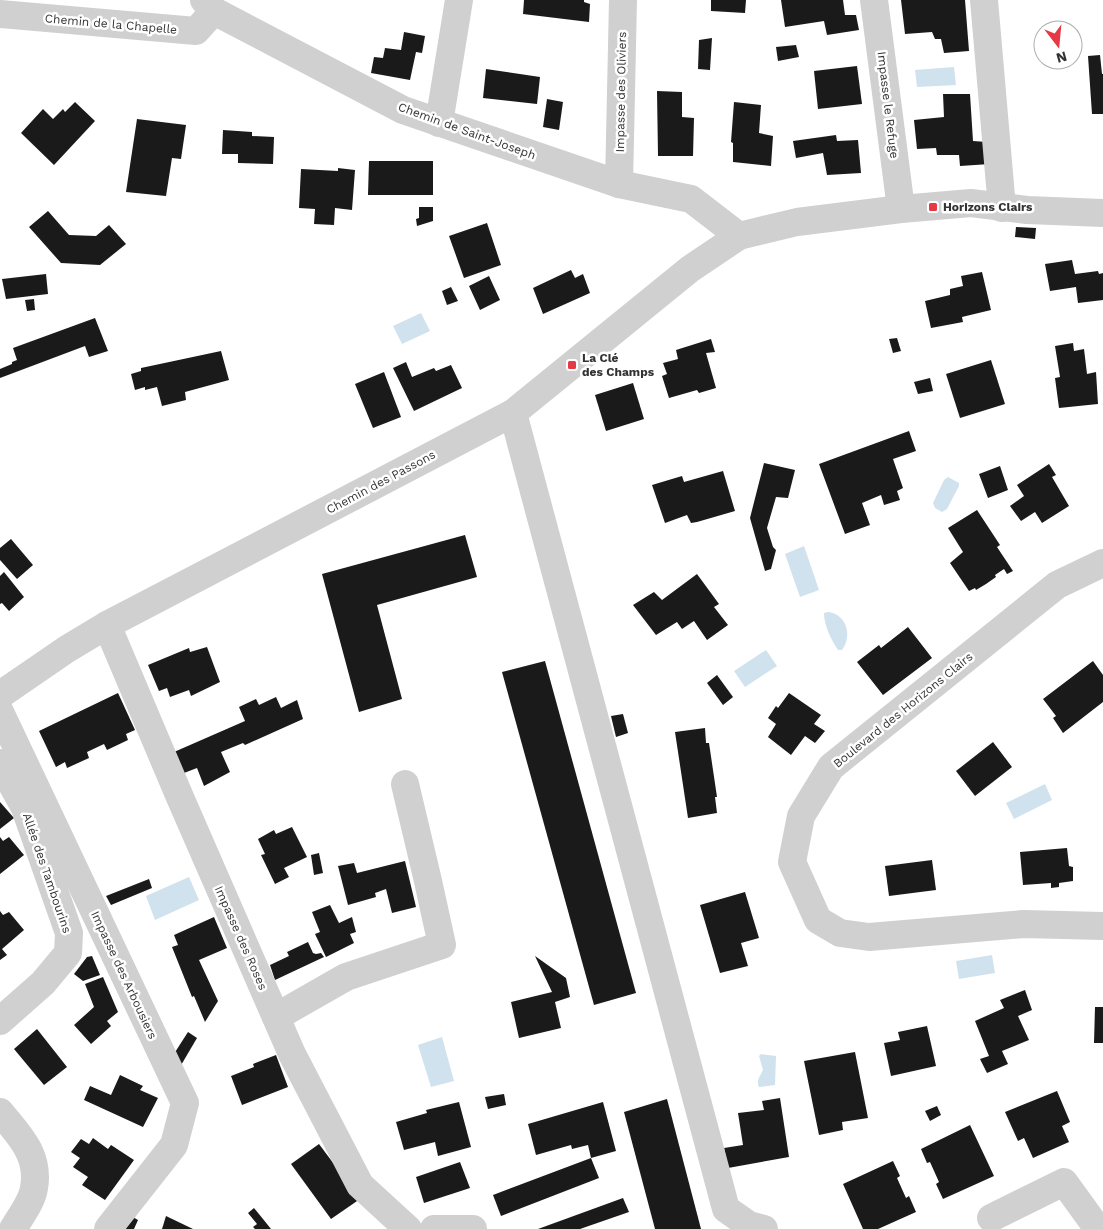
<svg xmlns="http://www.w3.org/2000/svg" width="1103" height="1229" font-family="'Work Sans',sans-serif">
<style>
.water{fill:#cfe2ee}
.building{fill:#1a1a1a}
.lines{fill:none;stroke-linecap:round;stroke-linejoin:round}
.minor{stroke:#d0d0d0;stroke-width:28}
.poi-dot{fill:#e63946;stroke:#fff;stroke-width:2}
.labels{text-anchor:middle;stroke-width:5;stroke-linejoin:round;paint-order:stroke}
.street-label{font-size:12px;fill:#333;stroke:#fff}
.poi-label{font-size:12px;font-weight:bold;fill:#333;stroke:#fff;text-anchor:start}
</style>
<rect width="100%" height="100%" fill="#fff"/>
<g class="water">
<polygon points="954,67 956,85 917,87 915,70"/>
<polygon points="421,313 430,331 402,344 393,326"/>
<polygon points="948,477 959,483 959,486 947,509 942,512 935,508 933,503 944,480"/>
<polygon points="804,546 819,590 800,597 785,554"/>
<path d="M828,612C846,614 853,635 842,650H838C831,640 824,625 824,613Z"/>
<polygon points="766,650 777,666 745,687 734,671"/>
<polygon points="1045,784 1052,800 1014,819 1006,803"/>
<polygon points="189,877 199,900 155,920 146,896"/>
<polygon points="992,955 995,973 959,979 956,961"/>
<polygon points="442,1037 454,1081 431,1087 418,1045"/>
<path d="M761,1054L776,1056L775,1085L759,1087C756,1080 760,1077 763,1070L759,1056Z"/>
</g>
<g class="building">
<polygon points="524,0 584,0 584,2 590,4 589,22 523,14"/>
<polygon points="711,0 746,0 745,13 711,11"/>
<polygon points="781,0 843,0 845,15 856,15 859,30 827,35 824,21 785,27"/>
<polygon points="901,0 965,0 969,51 944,53 941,39 935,39 932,32 905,34"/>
<polygon points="404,32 425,36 422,53 416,52 410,80 371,73 374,57 383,58 385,48 401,50"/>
<polygon points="712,38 710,70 698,69 699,40"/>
<polygon points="796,45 799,57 778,61 776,47"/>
<polygon points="1100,55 1102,74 1103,74 1103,114 1092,114 1088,56"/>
<polygon points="857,66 862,104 818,109 814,71"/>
<polygon points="486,69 540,77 537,104 483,98"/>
<polygon points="657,91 682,92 682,117 694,118 693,156 658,156"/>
<polygon points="943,94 970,94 973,141 987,142 990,164 960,166 959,155 937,155 936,148 917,149 914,120 944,117"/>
<polygon points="547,99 563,102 559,130 543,127"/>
<polygon points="75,102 95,121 54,165 21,133 43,109 53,119 63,109 65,112"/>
<polygon points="734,102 761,105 759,133 773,136 771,166 733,162 733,143 731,142"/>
<polygon points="137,119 186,125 181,159 172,158 166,196 126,192"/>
<polygon points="223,130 252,132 252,136 274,137 273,164 238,163 238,154 222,154"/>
<polygon points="836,135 837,141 858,140 861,173 827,175 823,153 796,158 793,141"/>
<polygon points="369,161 433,161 433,195 368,195"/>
<polygon points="338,168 355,170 352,210 335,208 334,225 314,224 315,209 299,208 301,169 338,171"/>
<polygon points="419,207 433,207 433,221 417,226 416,219 419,218"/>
<polygon points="48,211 69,235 96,236 109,225 126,244 100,265 61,263 29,227"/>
<polygon points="487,223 501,265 464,278 449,236"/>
<polygon points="1016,227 1036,228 1035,239 1015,237"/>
<polygon points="1072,260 1075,274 1098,271 1099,274 1103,273 1103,300 1078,303 1076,287 1050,291 1045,264"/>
<polygon points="571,270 575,278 583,274 590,293 543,314 533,288"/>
<polygon points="982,272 991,310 962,317 963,322 931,328 925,301 950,295 950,289 963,286 961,276"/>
<polygon points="46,274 48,294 6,299 2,279"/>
<polygon points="489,276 500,300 480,310 469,286"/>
<polygon points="451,287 458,301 447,305 442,291"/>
<polygon points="34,299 35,310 27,311 25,300"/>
<polygon points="95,318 108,351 89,357 85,346 0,378 0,369 12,364 12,362 17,360 13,348"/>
<polygon points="897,338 901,351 893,353 889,339"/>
<polygon points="711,339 715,352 706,353 716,388 699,393 697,390 669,398 662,376 667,374 663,363 678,359 676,350"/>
<polygon points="1073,343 1074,351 1084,349 1087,374 1096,372 1098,404 1059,408 1055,378 1060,377 1055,346"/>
<polygon points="221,351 229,380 185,392 186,400 162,406 157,387 145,390 145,387 135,390 131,374 141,371 141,368"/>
<polygon points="991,360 1005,404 960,418 946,374"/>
<polygon points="406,362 412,377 434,368 436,371 451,365 462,388 414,411 393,368"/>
<polygon points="384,372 401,417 373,428 355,384"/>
<polygon points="930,378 933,391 918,394 914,382"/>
<polygon points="633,383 644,419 606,431 595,395"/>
<polygon points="909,431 916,451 893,459 903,488 897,491 900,500 884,505 881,495 862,503 870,525 845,534 819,464"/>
<polygon points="764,463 795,470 788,498 776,497 767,528 773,547 776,550 771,569 765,571 750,518"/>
<polygon points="1049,464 1056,475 1052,477 1069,506 1042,523 1035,512 1021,521 1010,506 1024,496 1017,485"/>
<polygon points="1000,466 1008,490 988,498 979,474"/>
<polygon points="723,471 735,511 697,522 691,523 687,515 665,523 652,485 682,476 684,482"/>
<polygon points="977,510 1000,545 997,547 1013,571 1007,574 1004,569 995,575 996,577 986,584 976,590 975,588 969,591 950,563 963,552 948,528"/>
<polygon points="465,535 477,577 377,605 402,699 359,712 322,574"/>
<polygon points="11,539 33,565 17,579 0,560 0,548"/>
<polygon points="4,572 24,597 9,611 2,603 0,604 0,576"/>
<polygon points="697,574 719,604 714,607 728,625 707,640 694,621 682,629 677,622 656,635 633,605 654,592 662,600"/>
<polygon points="908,627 932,658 883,695 857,662 879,645 881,648"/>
<polygon points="207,647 220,682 191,696 189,690 170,697 167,688 159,691 148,665 189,648 190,652"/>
<polygon points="545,661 636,993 594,1005 502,672"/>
<polygon points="1093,661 1103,675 1103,702 1063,733 1053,718 1056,716 1043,699"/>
<polygon points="717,675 733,697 723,705 707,683"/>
<polygon points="118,693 135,730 126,734 128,740 107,750 104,744 87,752 89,758 67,768 65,762 56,767 39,731"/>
<polygon points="789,693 821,715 814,724 825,731 815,743 805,736 791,755 768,737 776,724 768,718 776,706 778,708"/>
<polygon points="276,697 281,708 297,700 303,719 245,745 243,743 221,752 230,772 204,786 197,768 184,773 174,752 245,721 239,707 256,699 259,705"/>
<polygon points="623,714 628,733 616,737 611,716"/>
<polygon points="705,728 706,743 709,743 717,797 715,797 717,813 688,818 675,732"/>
<polygon points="993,742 1012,767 975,796 956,771"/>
<polygon points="0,802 14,818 0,829"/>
<polygon points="292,827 307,857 284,868 289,877 275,884 261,855 265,854 258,839 274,830 276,834"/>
<polygon points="0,837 3,841 9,837 24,855 0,874"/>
<polygon points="1067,848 1069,866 1073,867 1073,881 1059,883 1059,887 1051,888 1051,883 1023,885 1020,852"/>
<polygon points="319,853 323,873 314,875 311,855"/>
<polygon points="932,860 936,890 889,896 885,866"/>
<polygon points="405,861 416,907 392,913 386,889 375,893 376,897 348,905 338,866 354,863 357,873"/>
<polygon points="149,879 152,888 111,905 106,896"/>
<polygon points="745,892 759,938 741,943 748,966 720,973 700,905"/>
<polygon points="330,905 339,923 352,917 356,932 350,934 354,943 326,957 315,934 320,932 312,912"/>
<polygon points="0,911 3,915 9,912 24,930 2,949 7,955 0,960"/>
<polygon points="214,917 227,948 199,960 218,1001 205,1022 194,996 192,997 172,947 178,945 174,935"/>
<polygon points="308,942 313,953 316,954 321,953 324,957 275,980 270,965 289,956 287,952"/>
<polygon points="92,956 100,975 83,981 74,974 87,957"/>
<polygon points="535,956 566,978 570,997 555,1002 561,1028 519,1038 511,1002 552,992"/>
<polygon points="103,977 118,1012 107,1021 111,1026 91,1044 74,1025 94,1007 85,984"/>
<polygon points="1025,990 1032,1010 1018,1016 1029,1040 1002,1051 1008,1064 987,1073 980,1059 989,1056 975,1021 1004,1008 1000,1000"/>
<polygon points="1095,1007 1103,1007 1103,1043 1094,1043"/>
<polygon points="927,1026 936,1066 891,1076 884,1043 900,1040 898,1032"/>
<polygon points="37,1029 67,1067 44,1085 14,1049"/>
<polygon points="188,1032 197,1038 177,1072 170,1060"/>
<polygon points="855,1052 868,1118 842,1122 843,1130 819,1135 804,1061"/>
<polygon points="276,1055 288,1087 242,1105 231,1076 254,1067 253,1064"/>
<polygon points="120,1075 143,1086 140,1090 158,1098 143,1127 84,1100 90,1086 111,1095"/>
<polygon points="1057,1091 1070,1122 1062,1126 1069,1142 1033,1158 1024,1138 1018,1141 1005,1112"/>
<polygon points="504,1094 506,1105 488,1109 485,1097"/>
<polygon points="780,1098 789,1157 728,1168 724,1148 743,1145 738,1113 764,1110 762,1101"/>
<polygon points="667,1099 701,1229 655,1229 624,1112"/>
<polygon points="459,1102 471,1147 438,1156 435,1142 404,1150 396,1122 427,1113 426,1110"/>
<polygon points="603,1102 616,1151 591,1158 588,1145 572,1149 571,1145 536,1155 528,1124"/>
<polygon points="937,1106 941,1115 930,1121 925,1111"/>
<polygon points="970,1125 994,1176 943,1199 936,1184 939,1182 930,1162 927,1163 921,1149"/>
<polygon points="93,1138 108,1149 111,1145 134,1160 105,1200 82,1185 88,1177 73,1167 80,1158 71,1152 81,1139 89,1144"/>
<polygon points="319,1144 360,1199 331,1219 291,1164"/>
<polygon points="591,1158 599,1178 501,1216 493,1195"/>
<polygon points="893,1161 900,1176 897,1178 906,1198 909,1196 916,1212 878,1229 863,1229 843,1184"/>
<polygon points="460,1162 470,1188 424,1203 416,1177"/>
<polygon points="623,1198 629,1212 580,1229 538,1229"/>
<polygon points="254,1208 263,1219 271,1229 255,1229 253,1227 257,1224 248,1213"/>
<polygon points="131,1216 138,1220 134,1229 121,1229"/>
<polygon points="166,1216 193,1229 162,1229"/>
</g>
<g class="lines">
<g class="minor">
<polyline points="204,0 214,11 403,110 619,184 691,199 739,236"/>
<polyline points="874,0 901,209"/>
<polyline points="984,0 1002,208"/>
<polyline points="0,14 196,31 214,11"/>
<polyline points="439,123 459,0"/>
<polyline points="619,184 623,0"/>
<polyline points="513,413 726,1209 749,1225 764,1229"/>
<polyline points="1103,563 1057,585 831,767 801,816 792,862 818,920 840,933 869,937 1024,924 1103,926"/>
<polyline points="107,625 179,795 292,1054 360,1185 408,1229"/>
<polyline points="0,695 67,649 107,625 513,413 690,269 739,236 797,222 901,209 971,203 1027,210 1103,213"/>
<polyline points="0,712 185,1103 174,1145 108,1229"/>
<polyline points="0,763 25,808 69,933 68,953 43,983 0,1021"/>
<polyline points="276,1017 346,977 442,945 428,881 405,784"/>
<path d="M0,1112C19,1135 40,1155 34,1188C32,1202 20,1217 13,1229"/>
<polyline points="991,1218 1064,1182 1098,1229"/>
<polyline points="434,1229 473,1229"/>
</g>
</g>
<g class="poi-dot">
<rect x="928" y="202" width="10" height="10" rx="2.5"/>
<rect x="567" y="360" width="10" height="10" rx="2.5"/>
</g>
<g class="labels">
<g class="street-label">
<text transform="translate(111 24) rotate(5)" y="4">Chemin de la Chapelle</text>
<text transform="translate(621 92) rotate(-89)" y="4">Impasse des Oliviers</text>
<text transform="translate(888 105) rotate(83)" y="4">Impasse le Refuge</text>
<text transform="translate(467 131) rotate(20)" y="4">Chemin de Saint-Joseph</text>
<text transform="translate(381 482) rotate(-28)" y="4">Chemin des Passons</text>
<text transform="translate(903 710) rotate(-39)" y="4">Boulevard des Horizons Clairs</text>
<text transform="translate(47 873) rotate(71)" y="4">Allée des Tambourins</text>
<text transform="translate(241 938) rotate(66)" y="4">Impasse des Roses</text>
<text transform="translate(124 975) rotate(65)" y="4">Impasse des Arbousiers</text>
</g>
<g class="poi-label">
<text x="943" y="211">Horizons Clairs</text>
<text x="582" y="362">La Clé<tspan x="582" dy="14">des Champs</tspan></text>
</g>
</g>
<g transform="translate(1058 45) rotate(164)"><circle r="24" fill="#ffffff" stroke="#adadad"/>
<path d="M0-4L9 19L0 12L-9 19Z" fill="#e63946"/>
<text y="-8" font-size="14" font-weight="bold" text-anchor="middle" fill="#333333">N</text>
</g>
</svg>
